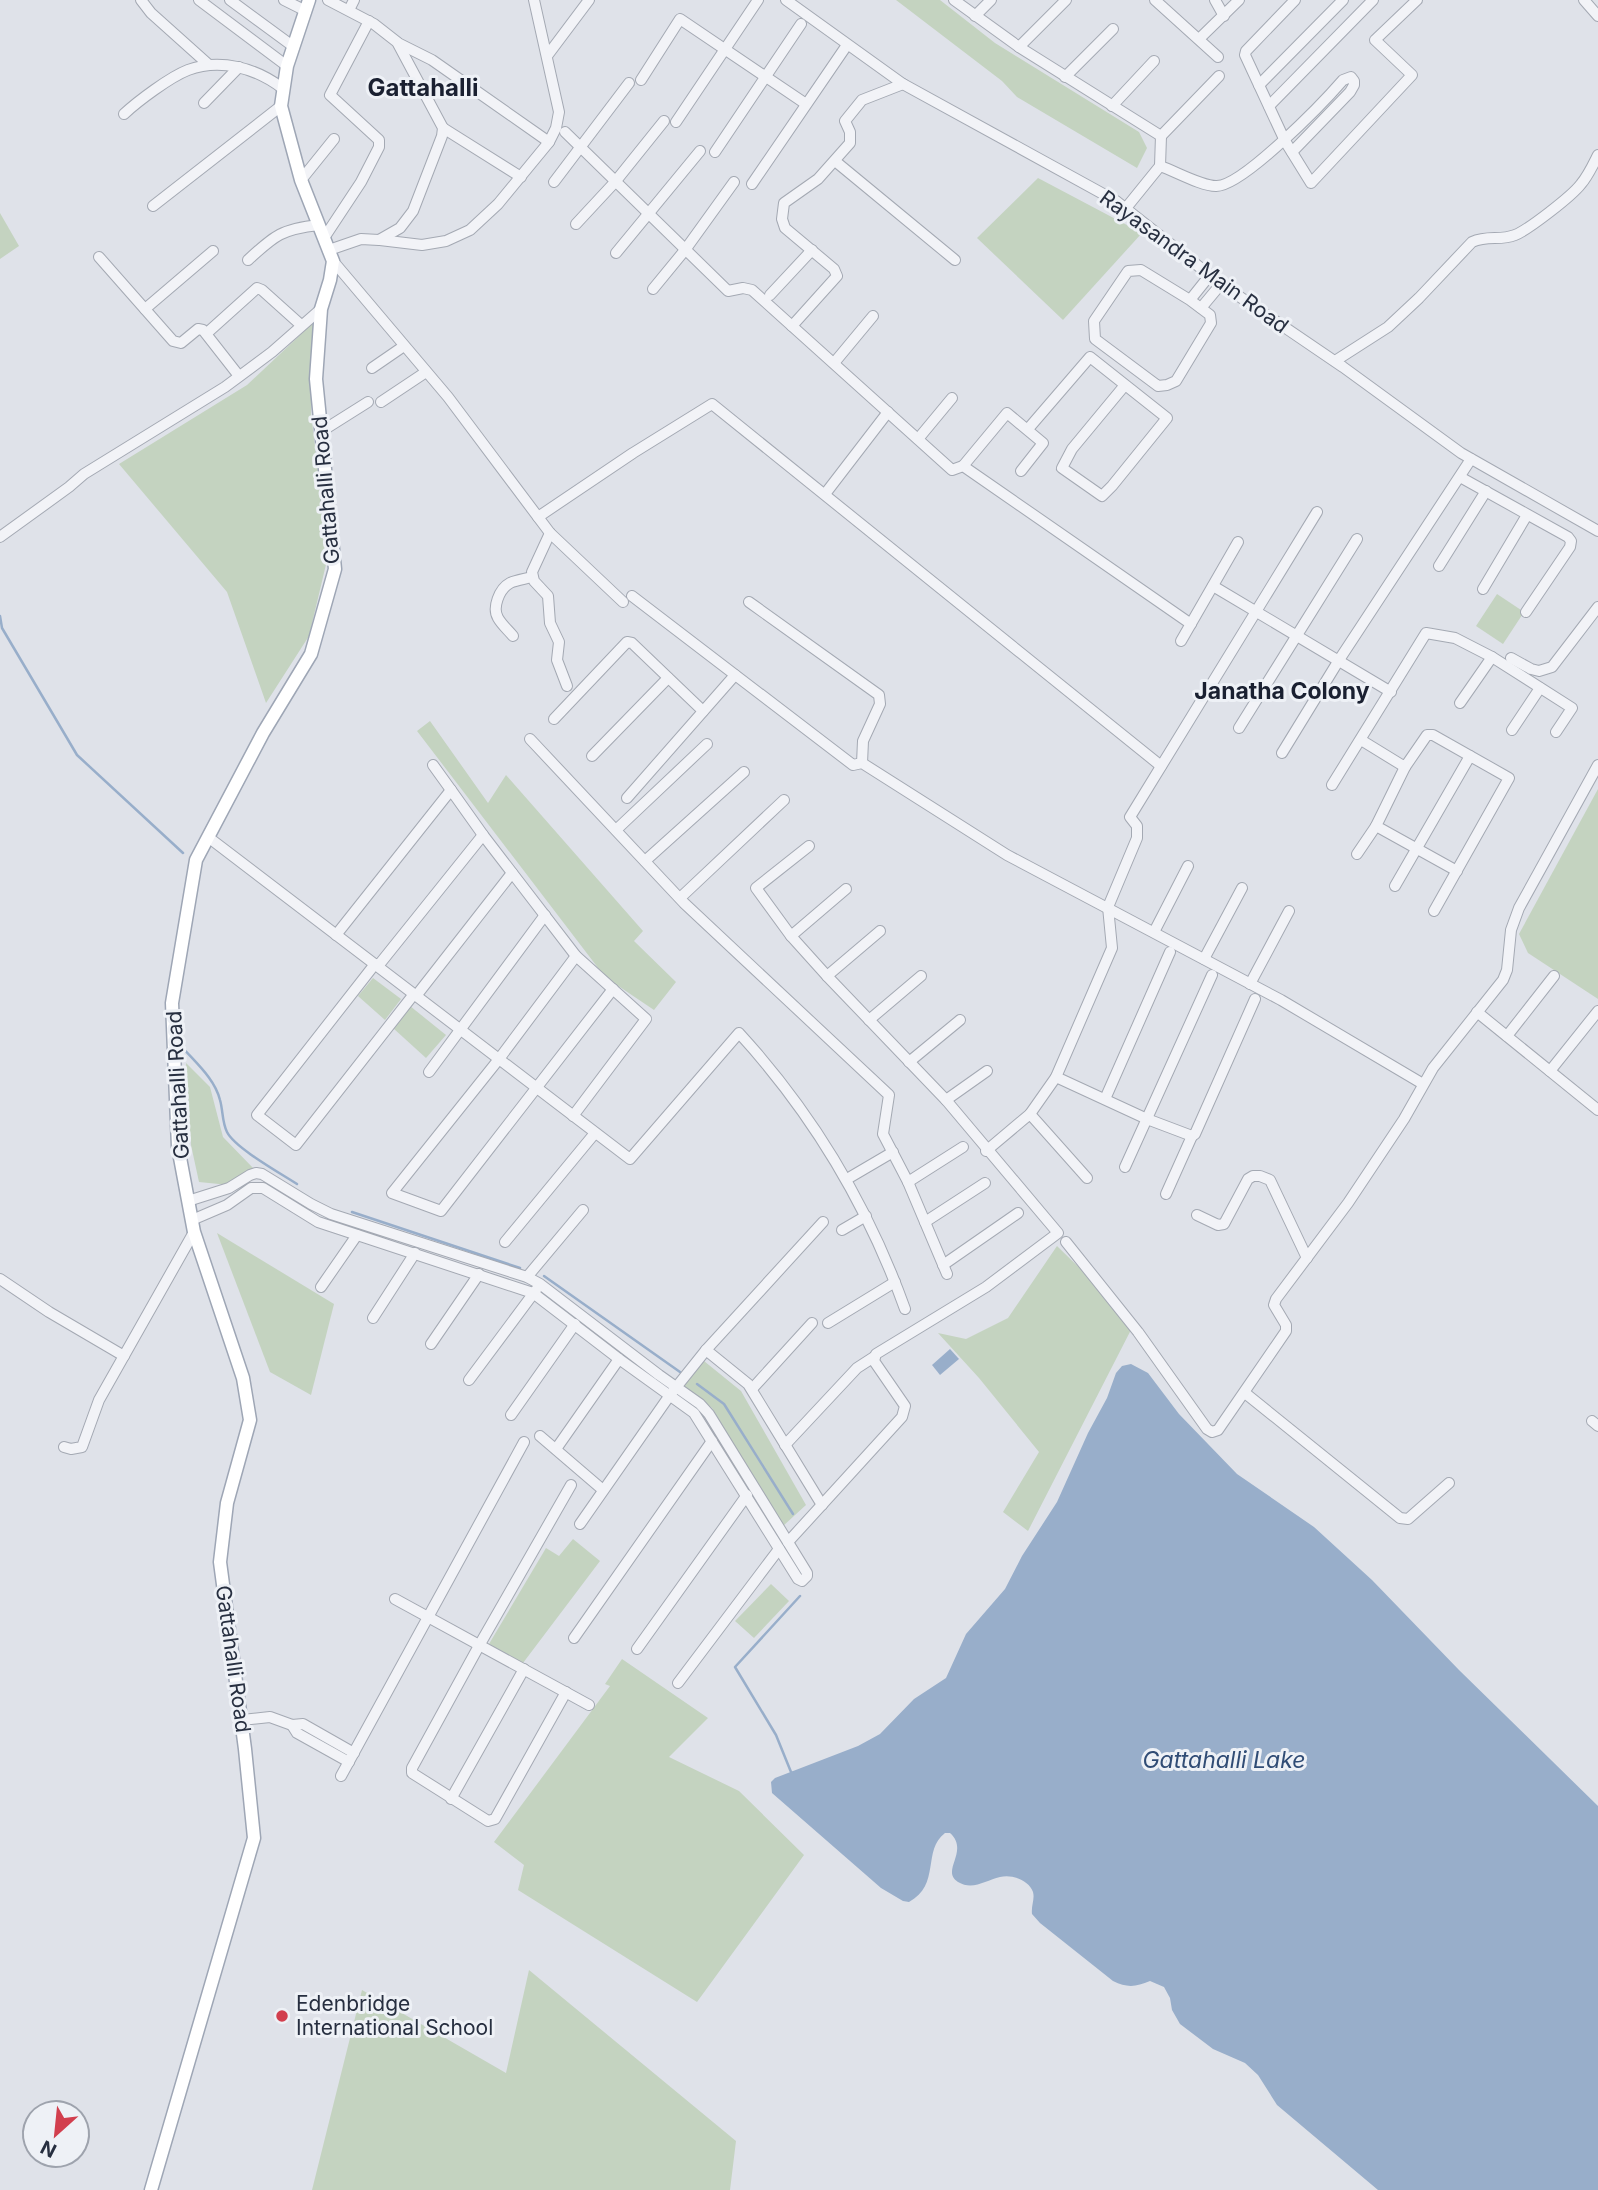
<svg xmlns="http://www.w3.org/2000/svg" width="1598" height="2190" font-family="Inter,sans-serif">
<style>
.green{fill:#c4d3c0}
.water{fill:#98aeca}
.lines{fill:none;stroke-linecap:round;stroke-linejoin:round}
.stream{stroke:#98aeca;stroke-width:2.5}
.minor-casing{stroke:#a4a9b3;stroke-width:12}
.major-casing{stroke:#9ea6b5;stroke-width:15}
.minor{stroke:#f2f3f7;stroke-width:10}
.major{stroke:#fff;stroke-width:12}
.poi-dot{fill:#d23f4e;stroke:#eef1f6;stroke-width:2.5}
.labels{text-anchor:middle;stroke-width:6;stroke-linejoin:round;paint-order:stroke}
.street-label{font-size:21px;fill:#272f40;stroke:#eef1f6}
.poi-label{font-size:21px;fill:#272f40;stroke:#eef1f6;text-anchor:start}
.neighbourhood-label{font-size:23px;font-weight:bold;fill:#1a2031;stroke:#eef1f6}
.water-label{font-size:23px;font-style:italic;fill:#304c75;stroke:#eef1f6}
.quarter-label{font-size:24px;font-weight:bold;fill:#1a2031;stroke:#eef1f6}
</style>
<rect width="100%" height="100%" fill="#dfe2e9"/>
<g class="green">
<polygon points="896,0 940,0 995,43 1139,132 1147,148 1137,168 1017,97 1002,81"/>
<polygon points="1038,178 1142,233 1063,320 977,238"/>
<polygon points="0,213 19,246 0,259"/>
<polygon points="315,321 311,413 328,556 309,636 266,703 227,592 119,464 247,385"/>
<polygon points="1497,594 1524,612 1503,644 1476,626"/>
<polygon points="430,721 488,803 506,775 643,931 634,941 676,982 654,1010 605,977 417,731"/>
<polygon points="1598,789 1598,999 1528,953 1519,934"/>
<polygon points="373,978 401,999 385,1020 358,996"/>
<polygon points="410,1006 446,1035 426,1058 393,1028"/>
<polygon points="186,1063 210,1087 223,1137 253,1168 242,1174 229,1185 199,1182 191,1145"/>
<polygon points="217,1233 334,1304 311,1395 270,1372"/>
<polygon points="1057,1246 1135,1322 1028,1531 1003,1512 1039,1452 979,1378 938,1333 966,1339 1008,1318"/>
<polygon points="704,1361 741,1391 806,1505 783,1526 712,1408 683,1387"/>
<polygon points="573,1539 600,1561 523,1663 489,1644 546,1548 559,1556"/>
<polygon points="771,1584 789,1601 754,1638 735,1621"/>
<polygon points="622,1659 708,1718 669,1757 739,1791 804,1855 697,2002 518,1890 524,1865 494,1842 610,1686 605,1684"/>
<polygon points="529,1970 736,2141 730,2190 312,2190 362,1990 506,2073"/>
</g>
<g class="water">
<polygon points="950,1349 959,1359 940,1375 932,1365"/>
<path d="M1131,1364L1148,1373L1179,1414L1237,1474L1314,1527L1372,1580L1459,1670L1598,1806V2190H1378L1277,2105L1258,2075L1245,2063L1213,2049L1180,2024L1172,2010L1170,1998L1164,1987L1150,1981C1136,1987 1127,1988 1113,1981L1040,1923L1032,1914C1031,1906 1035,1899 1033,1892C1029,1880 1012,1874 1000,1877C986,1880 973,1891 958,1882C940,1871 970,1851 950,1833H945C922,1850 941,1885 909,1902L903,1901L881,1888L772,1793L771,1782L775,1778L858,1746L880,1734L914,1699L946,1678L966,1634L1005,1589L1022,1556L1057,1502L1088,1433L1107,1398L1116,1373L1122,1366Z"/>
</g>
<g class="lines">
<g class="stream">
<polyline points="0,616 2,628 77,755 183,853"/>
<path d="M182,1047C196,1063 215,1079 220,1100C223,1110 222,1122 227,1132C235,1148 280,1173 297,1184"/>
<polyline points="352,1212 520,1268"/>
<polyline points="544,1276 680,1372"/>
<polyline points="697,1384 724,1404 793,1514"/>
<polyline points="793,1773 791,1772 776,1735 735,1667 800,1596"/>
</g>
<defs>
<g id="minor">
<polyline points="141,0 151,13 209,65"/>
<polyline points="199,0 287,66"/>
<polyline points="230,0 294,47"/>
<polyline points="284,0 306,11"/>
<polyline points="328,0 374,24 397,42 443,128 442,136 413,211 400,228 379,240 361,239 329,250"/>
<polyline points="786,0 903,84 1116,201 1221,284 1343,367 1461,453 1598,531"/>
<polyline points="954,0 1019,47 1161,136 1219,76"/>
<polyline points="1155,0 1218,57"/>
<polyline points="1215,0 1224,16"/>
<polyline points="1295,0 1246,51 1245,55 1285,141 1311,183 1412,75 1375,40 1417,0"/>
<polyline points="1584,0 1598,16"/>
<polyline points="349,10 354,0"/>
<polyline points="975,16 991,0"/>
<polyline points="1199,39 1239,0"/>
<polyline points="398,43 432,60 549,142"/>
<polyline points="1019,47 1066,0"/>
<polyline points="547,56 589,0"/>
<polyline points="1065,77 1113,29"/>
<polyline points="641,80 680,19 806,104"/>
<polyline points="1259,85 1343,0"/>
<polyline points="204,103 239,67"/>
<polyline points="1112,106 1154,61"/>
<polyline points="1269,106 1373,0"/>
<path d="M124,114C138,101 170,77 188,70C220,58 256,68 282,88"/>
<polyline points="676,122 758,0"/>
<polyline points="443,128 521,177"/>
<polyline points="565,132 728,291 743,288 752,290 952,470 963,466 1191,624"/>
<polyline points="715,152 801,24"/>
<polyline points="835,161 955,260"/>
<polyline points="1160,166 1161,136"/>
<polyline points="301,180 334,139"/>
<polyline points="554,182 629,83"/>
<polyline points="752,184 847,45"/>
<polyline points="153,206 281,106"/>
<path d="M1126,208L1160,166C1175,171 1201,186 1216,186C1242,187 1324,102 1343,80L1351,77L1354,81V85L1350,92L1292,152"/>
<polyline points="576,224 615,182 664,121"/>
<polyline points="324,238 361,182 379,147 379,140 330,95 369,21"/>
<polyline points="380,240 422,245 446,241 470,230 498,204 549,142 556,128 559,112 534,0"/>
<polyline points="616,253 700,151"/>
<polyline points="99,257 173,341 181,343 198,329 203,330 239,376"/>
<path d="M248,260C275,235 282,229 319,225"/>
<polyline points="333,261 448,397 550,533 623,602"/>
<polyline points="653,289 685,250 734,182"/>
<polyline points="770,295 812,250"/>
<polyline points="1190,300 1210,315 1211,323 1176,381 1167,385 1158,386 1095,339 1094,321 1128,271 1141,270 1190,300 1210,275"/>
<polyline points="1201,308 1221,284"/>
<polyline points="145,309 213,251"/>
<polyline points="792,326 837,276 834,269 785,228 782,219 784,203 818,179 850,143 850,132 845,121 862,100 903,84"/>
<polyline points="207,333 257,288 262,290 301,325"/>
<path d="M1335,361L1388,327L1419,298L1472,242C1488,235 1500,241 1515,235C1528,230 1572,196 1581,184C1588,176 1593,165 1598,155"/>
<polyline points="834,363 873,316"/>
<polyline points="372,368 404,346"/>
<polyline points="381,402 426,372"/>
<polyline points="1028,429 1090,357 1167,418 1112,486 1102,496 1062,468 1072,449 1125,385"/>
<polyline points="322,431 368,402"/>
<polyline points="918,439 952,398"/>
<polyline points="963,466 1007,413 1043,443 1021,471"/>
<polyline points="1460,477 1568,537 1571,541 1570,547 1526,612"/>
<polyline points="825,494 888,412"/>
<polyline points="538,517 633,453 712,404 1161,766"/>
<polyline points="550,533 532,572 534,581 548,596 550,623 559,642 557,660 567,686"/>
<polyline points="0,537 69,487 84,474 225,387 272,352 321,309"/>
<polyline points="1439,566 1486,491"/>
<polyline points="1213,586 1391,692"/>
<polyline points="1483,589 1527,515"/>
<polyline points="632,596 853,765 862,763 1007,855 1281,1000 1423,1084"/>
<polyline points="749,602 879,695 880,704 863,741 862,763"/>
<path d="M513,636C508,630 502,625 498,618C492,608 499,589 510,583C516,580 525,579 532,577"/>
<polyline points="1181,641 1238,542"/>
<polyline points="1511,658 1531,669 1539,671 1552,667 1598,607"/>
<polyline points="1460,703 1492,657"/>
<polyline points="554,719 627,642 632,643 703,711"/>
<polyline points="1239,728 1357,539"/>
<polyline points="1512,730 1540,688"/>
<polyline points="530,739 684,903 889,1095 883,1134 908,1182 947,1274"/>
<polyline points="1361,740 1405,767 1427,735 1433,735 1509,778 1434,911"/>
<polyline points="1282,753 1339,660 1471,459"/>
<polyline points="592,756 668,678"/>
<polyline points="433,765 451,790"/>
<polyline points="1405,767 1376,826 1457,871"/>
<polyline points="1332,785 1426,633 1455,638 1492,657 1572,708 1556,732"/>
<polyline points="627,798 735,675"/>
<polyline points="616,830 707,744"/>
<path d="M208,837L630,1159L739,1033C813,1114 868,1206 905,1309"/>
<polyline points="1357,854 1376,826"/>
<polyline points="645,861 744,772"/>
<polyline points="1395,886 1470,756"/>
<polyline points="680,898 784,800"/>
<polyline points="1154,932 1188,866"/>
<polyline points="336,935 451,790 483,835"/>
<polyline points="791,936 846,889"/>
<polyline points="576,956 499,1059 392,1193 441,1211 613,989"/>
<polyline points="1204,959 1242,888"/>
<polyline points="375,964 257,1115 296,1145 414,994"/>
<polyline points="378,966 483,835 576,956 646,1019 573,1116"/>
<polyline points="827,976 880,931"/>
<polyline points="1250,984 1289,911"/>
<polyline points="416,996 512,873"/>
<polyline points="1477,1012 1598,1110"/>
<polyline points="869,1020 921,976"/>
<polyline points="1507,1036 1554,976"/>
<polyline points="909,1062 960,1020"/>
<polyline points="1550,1071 1598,1011"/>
<polyline points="429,1072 545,915"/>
<polyline points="1056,1077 1147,1119 1192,1136 1195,1134 1255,999"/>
<polyline points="1105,1099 1170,952"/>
<polyline points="946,1100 987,1071"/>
<polyline points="1030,1114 1056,1077 1112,948 1108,907 1137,838 1137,826 1130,817 1317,512"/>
<polyline points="986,1151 1030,1114 1087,1178"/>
<polyline points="1125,1167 1212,975"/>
<polyline points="847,1179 893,1152"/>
<polyline points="908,1182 963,1147"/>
<polyline points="1166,1194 1192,1136"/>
<polyline points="188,1201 229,1188 250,1175 256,1173 262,1174 311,1204 331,1214 527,1277 540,1284 659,1375 700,1404 709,1414 807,1573 807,1576 802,1581 798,1579 694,1413 619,1359 533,1293 318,1222 263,1188 251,1188 227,1205 192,1220"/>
<polyline points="1197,1215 1218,1225 1224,1224 1248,1179 1253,1176 1260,1176 1270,1180 1307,1258"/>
<polyline points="925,1222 985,1183"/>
<polyline points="842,1230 866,1216"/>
<polyline points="505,1242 595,1133"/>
<polyline points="1066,1242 1138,1332 1207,1429 1212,1432 1218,1430 1286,1331 1286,1325 1274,1305 1276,1299 1348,1203 1404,1119 1433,1068 1503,980 1507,970 1511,930 1519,908 1598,765"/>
<polyline points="943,1265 1018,1213"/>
<polyline points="527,1277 583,1210"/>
<polyline points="0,1279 49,1312 124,1356"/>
<polyline points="321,1287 357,1235"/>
<polyline points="373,1318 415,1253"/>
<polyline points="828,1323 895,1282"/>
<polyline points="431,1344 479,1274"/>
<polyline points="706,1350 748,1384 822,1505"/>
<polyline points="469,1380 536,1290"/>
<polyline points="752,1389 812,1323"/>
<polyline points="1245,1393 1400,1518 1408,1519 1449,1483"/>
<polyline points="511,1415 575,1324"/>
<polyline points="1592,1421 1598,1426"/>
<polyline points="540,1436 603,1490"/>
<polyline points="785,1445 857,1368 874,1357"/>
<polyline points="64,1447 71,1449 82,1447 99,1400 194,1232"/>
<polyline points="556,1449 619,1359"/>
<polyline points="580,1524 670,1395 706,1350 823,1222"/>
<polyline points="788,1542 902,1417 905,1406 874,1361 876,1354 986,1287 1058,1233 946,1100 827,976 791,936 756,888 809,846"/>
<polyline points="395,1599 589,1705"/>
<polyline points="574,1638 712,1441"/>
<polyline points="637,1649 747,1495"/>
<polyline points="678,1683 779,1549"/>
<polyline points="566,1692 495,1819 488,1821 412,1773 412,1768 480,1644 571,1485"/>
<polyline points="242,1720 270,1717 292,1725 303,1724 354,1753"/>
<polyline points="292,1725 297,1733 349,1762"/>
<polyline points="341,1776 524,1442"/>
<polyline points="451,1799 524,1669"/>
</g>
<polyline id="major" points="151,2190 254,1838 245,1749 220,1562 227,1503 250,1420 243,1378 194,1232 178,1147 172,1003 196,860 263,733 311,654 335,569 316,379 321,309 330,280 333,261 301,180 281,106 287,66 309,0"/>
</defs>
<use href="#minor" class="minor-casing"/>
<use href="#major" class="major-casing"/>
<use href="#minor" class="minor"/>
<use href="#major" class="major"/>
</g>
<circle class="poi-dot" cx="282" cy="2016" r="7"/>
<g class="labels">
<g class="street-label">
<text transform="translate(1194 262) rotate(36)" y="7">Rayasandra Main Road</text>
<text transform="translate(326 490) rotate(-95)" y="7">Gattahalli Road</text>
<text transform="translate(178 1085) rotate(-93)" y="7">Gattahalli Road</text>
<text transform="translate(233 1659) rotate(82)" y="7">Gattahalli Road</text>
</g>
<g class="poi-label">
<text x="296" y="2011">Edenbridge<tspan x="296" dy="24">International School</tspan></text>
</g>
<g class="neighbourhood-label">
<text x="1282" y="699">Janatha Colony</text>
</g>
<g class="water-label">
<text x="1224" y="1768">Gattahalli Lake</text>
</g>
<g class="quarter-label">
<text x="423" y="96">Gattahalli</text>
</g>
</g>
<g transform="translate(56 2134) rotate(207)"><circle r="33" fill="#eef1f6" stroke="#9ea3ad" stroke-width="2"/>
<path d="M0-5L12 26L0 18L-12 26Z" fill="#d23f4e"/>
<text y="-10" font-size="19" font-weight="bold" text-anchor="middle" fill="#272f40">N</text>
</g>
</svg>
